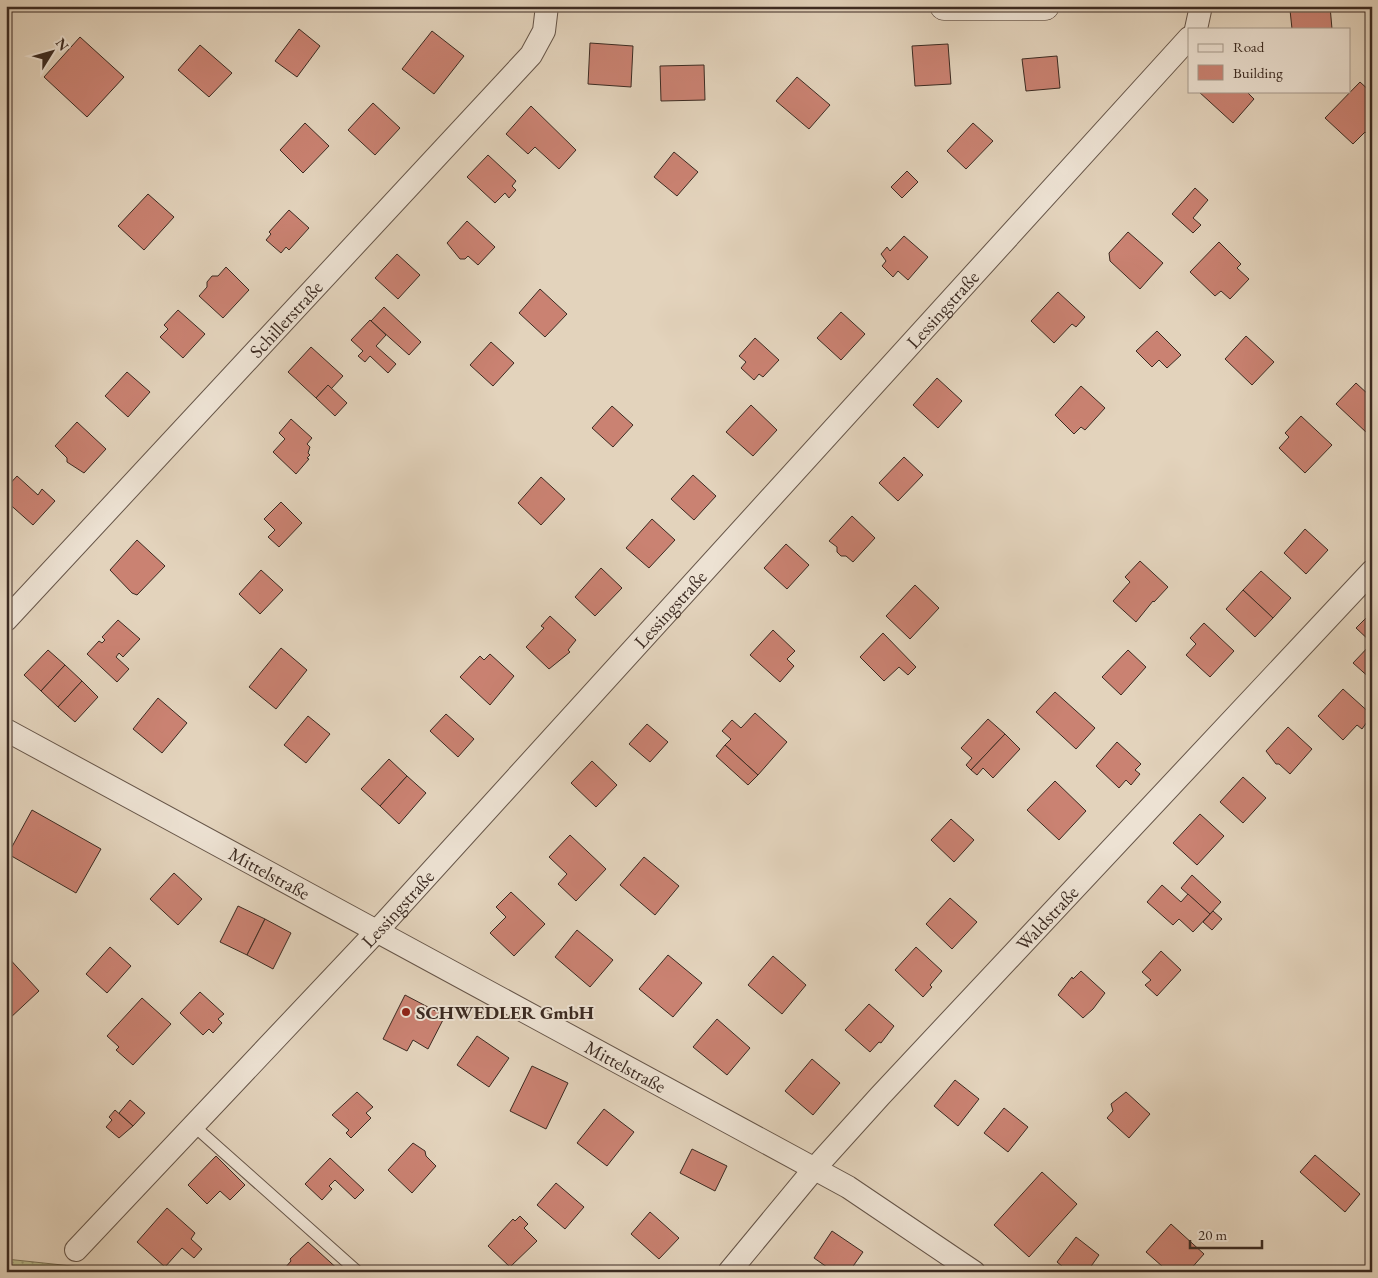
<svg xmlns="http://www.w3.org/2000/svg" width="1378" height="1278" font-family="'EB Garamond',serif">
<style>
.grass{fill:url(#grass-dots);stroke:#7b7357}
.building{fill:#ca8272;stroke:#3c2b22}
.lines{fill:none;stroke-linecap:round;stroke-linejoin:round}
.lane-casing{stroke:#665548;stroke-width:13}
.street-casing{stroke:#665548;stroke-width:24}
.secondary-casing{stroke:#3c2b22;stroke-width:29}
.lane{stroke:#ede2d3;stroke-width:11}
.street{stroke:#ede2d3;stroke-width:22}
.secondary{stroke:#ede2d3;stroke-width:28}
.poi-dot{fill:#8f2418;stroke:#ede2d3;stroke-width:2}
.labels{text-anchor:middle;stroke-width:4;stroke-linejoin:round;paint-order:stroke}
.street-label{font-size:19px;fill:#3c2b22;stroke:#ede2d3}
.poi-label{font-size:19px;font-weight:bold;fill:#3c2b22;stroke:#ede2d3;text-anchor:start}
</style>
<defs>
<pattern id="grass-dots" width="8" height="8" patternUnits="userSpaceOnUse" patternTransform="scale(1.25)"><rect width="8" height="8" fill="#babb8c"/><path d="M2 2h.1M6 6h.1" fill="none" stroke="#989872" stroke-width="1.8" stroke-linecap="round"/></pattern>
</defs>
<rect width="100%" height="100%" fill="#e3d3bc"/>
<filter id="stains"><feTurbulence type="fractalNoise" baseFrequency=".004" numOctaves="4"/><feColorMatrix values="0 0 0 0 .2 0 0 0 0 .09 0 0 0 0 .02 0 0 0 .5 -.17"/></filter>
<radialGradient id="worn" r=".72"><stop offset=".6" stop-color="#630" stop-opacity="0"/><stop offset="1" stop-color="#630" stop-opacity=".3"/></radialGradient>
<polygon class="grass" points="6,1259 81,1267 87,1272 6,1272"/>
<g class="building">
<polygon points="1330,6 1332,29 1292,29 1290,10"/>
<polygon points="299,29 320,46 297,77 275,61"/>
<polygon points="432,31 464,56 434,94 402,69"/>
<polygon points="80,37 124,77 87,117 44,77"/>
<polygon points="590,43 633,46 631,87 588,84"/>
<polygon points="948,44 951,84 915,86 912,46"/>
<polygon points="200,45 232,73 209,97 178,70"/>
<polygon points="1057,56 1060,88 1026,91 1022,59"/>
<polygon points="704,65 705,100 661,101 660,66"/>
<polygon points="797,77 830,105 809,129 776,101"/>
<polygon points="1360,82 1372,93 1372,139 1365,132 1353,144 1325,118"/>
<polygon points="1198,91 1246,91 1254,99 1233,123"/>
<polygon points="373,103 400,128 375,155 348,130"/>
<polygon points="531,106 576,150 559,169 535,147 528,154 506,134"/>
<polygon points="305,123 329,146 303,173 280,150"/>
<polygon points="973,123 993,141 966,169 947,151"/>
<polygon points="674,152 698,172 677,196 654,177"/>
<polygon points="488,155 516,181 512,186 516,190 509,198 505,193 495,203 467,177"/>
<polygon points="907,171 918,182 902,198 891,187"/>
<polygon points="1195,188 1208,200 1193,218 1201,225 1193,233 1172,214"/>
<polygon points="148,194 174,217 144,250 118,226"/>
<polygon points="289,210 309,228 289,250 286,247 281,253 266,240 271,234 269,232"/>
<polygon points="467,221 495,247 478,265 468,256 465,259 460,259 447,243"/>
<polygon points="1128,232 1163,263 1140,289 1110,261 1109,253"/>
<polygon points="904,236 928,257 908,280 898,271 893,277 882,266 886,261 881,254 887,247 890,251"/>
<polygon points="1219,242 1241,264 1237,268 1249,279 1230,299 1221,291 1215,296 1190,272"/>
<polygon points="397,254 420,275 398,299 375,278"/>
<polygon points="226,267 249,290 223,318 199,296 207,287 207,282 212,276 218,276"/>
<polygon points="540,289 567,314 545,337 519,313"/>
<polygon points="1058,292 1085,317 1076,327 1072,324 1054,343 1031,321"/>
<polygon points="384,307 421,342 409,355 371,321"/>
<polygon points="178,310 205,334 183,358 160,337 168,329 164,325"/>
<polygon points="841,312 865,334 841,360 817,338"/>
<polygon points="370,320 386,335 376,346 396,364 388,373 370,356 365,362 358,356 363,351 351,340"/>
<polygon points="1157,331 1181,355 1167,368 1159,360 1152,367 1136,351"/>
<polygon points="1246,336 1274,362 1252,385 1225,359"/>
<polygon points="755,338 779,360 763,377 759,374 754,380 741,368 746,362 739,356"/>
<polygon points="491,342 514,363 493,386 470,365"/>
<polygon points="311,347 343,376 331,389 328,385 316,398 288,372"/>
<polygon points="127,372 150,392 128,417 105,396"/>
<polygon points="937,378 962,401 938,428 913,405"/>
<polygon points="1356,383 1370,396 1372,393 1372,428 1367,433 1336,404"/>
<polygon points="328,385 347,403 335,416 316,398"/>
<polygon points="1081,386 1105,408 1085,430 1081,427 1074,434 1055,415"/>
<polygon points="751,405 777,430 753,456 726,432"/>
<polygon points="612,406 633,425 613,447 592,428"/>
<polygon points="1301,416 1332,445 1305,473 1279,448 1289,437 1285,433"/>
<polygon points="291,419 312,438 307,444 310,447 308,453 310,455 307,458 309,459 296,474 273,452 285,439 279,433"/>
<polygon points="77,422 106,449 84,473 67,462 67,458 55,446"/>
<polygon points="904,457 923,475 898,501 879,483"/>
<polygon points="693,475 716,496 694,520 671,499"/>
<polygon points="17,476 38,495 42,489 55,501 33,525 6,501 6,488"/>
<polygon points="541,477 565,499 541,525 518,503"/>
<polygon points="281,502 302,523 279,547 268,537 275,530 264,519"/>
<polygon points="852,516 875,538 853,562 846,556 841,556 837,552 837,547 829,541"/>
<polygon points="652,519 675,540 649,568 626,548"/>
<polygon points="1305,529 1328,550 1306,574 1284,553"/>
<polygon points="137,540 165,566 137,595 132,593 110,570"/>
<polygon points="786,544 809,565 787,589 764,568"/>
<polygon points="1140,561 1168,587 1154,602 1153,601 1136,622 1113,601 1130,582 1125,577"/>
<polygon points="601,568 622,588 595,616 575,597"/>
<polygon points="261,570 283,590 260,614 239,594"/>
<polygon points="1261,571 1291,598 1273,618 1243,590"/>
<polygon points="915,585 939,608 910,639 886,616"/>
<polygon points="1243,590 1273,618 1255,637 1226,609"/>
<polygon points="1371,613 1372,614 1372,643 1356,628"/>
<polygon points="550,616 576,640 568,650 570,652 549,669 526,647 544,628 541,626"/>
<polygon points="118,620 140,639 123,657 119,653 116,657 129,669 117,682 87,654 99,641 102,643 105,640 102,637"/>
<polygon points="1204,623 1234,651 1210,677 1186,655 1196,644 1190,638"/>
<polygon points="773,630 795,651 787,659 794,666 780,682 750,655"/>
<polygon points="883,633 916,667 908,675 899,667 884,681 860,657"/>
<polygon points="1372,643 1372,680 1353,663"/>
<polygon points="281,648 307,670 276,709 249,687"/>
<polygon points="48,650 65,665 41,691 24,675"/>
<polygon points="1128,650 1146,667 1121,695 1102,677"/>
<polygon points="490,654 514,676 490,705 460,677 480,656 484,660"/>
<polygon points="65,665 82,681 58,707 41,691"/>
<polygon points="82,681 98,697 75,722 58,707"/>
<polygon points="1343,689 1372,715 1362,729 1357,725 1343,740 1318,716"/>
<polygon points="1055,692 1095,728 1076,749 1036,712"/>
<polygon points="158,698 187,723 162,753 133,729"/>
<polygon points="755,713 787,742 758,775 725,745 731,739 722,731 732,720 741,728"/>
<polygon points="446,714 474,739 458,757 430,731"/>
<polygon points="308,716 330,734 306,763 284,745"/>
<polygon points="988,719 1005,734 971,770 966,765 972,758 961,748"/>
<polygon points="647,724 668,742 650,762 629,744"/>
<polygon points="1288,727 1312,749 1290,774 1279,764 1276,764 1266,751"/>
<polygon points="1005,734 1020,749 993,778 983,768 977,775 971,770"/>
<polygon points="1117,742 1141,764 1135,770 1140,774 1131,785 1126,780 1119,788 1096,766"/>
<polygon points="725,745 758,775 748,785 716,756"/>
<polygon points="389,759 407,776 380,806 361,789"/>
<polygon points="592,761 617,785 596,807 571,783"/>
<polygon points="407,776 426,793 399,824 380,806"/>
<polygon points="1243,777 1266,798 1243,823 1220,802"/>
<polygon points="1055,781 1086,811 1059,840 1027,810"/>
<polygon points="32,810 101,849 76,893 8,854"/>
<polygon points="1200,814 1224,836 1197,865 1173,843"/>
<polygon points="951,819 974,840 954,862 931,840"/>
<polygon points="570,835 606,869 576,901 558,884 567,874 549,857"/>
<polygon points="644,857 679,886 655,915 620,885"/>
<polygon points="174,873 202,899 178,925 150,899"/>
<polygon points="1192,875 1221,902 1210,914 1181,888"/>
<polygon points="1162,885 1181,902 1188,894 1210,914 1193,932 1179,919 1173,925 1147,902"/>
<polygon points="511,892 545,924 514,956 490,933 506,917 496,907"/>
<polygon points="950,898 977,922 952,949 926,924"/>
<polygon points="238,906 265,919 247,955 220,942"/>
<polygon points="1213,911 1222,919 1212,930 1203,922"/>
<polygon points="265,919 291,933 273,969 247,955"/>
<polygon points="577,930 613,960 590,987 555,957"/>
<polygon points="110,947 131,966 107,993 86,974"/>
<polygon points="916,947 942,971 930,985 932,987 923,997 895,970"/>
<polygon points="1161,951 1181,970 1157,996 1145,985 1151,980 1142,972"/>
<polygon points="6,955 39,991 9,1019 6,1017"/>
<polygon points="668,955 702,983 673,1017 639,989"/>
<polygon points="773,956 806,985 782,1014 748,985"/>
<polygon points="1081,971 1105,993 1093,1009 1083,1018 1058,995 1072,977 1073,979"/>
<polygon points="200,992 224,1014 218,1019 222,1023 213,1033 209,1029 203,1035 180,1013"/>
<polygon points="405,995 445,1016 428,1049 413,1040 407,1051 383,1039"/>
<polygon points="142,998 171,1024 133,1065 116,1050 119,1047 107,1036"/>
<polygon points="869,1004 894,1026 881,1043 879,1042 870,1052 845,1030"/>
<polygon points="717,1019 750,1048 727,1075 693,1047"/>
<polygon points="477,1036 509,1058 489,1087 457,1065"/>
<polygon points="812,1059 840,1083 813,1115 785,1091"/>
<polygon points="532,1066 568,1083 546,1129 510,1111"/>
<polygon points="955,1080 979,1099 958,1126 934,1106"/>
<polygon points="357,1092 373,1107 366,1113 371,1118 351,1138 346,1133 349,1130 332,1115"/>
<polygon points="1126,1092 1150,1114 1129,1138 1107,1118 1113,1111 1111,1104"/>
<polygon points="130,1100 145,1113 133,1126 119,1113"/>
<polygon points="1004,1108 1028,1127 1008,1152 984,1133"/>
<polygon points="604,1109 634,1132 607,1166 577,1143"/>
<polygon points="115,1110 133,1126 119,1138 106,1127 112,1120 109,1117"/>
<polygon points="413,1143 425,1151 426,1156 436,1166 412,1193 388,1170"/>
<polygon points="692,1149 727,1166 715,1191 680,1173"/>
<polygon points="1315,1155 1360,1194 1345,1212 1300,1172"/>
<polygon points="216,1156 245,1185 230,1200 220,1191 207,1204 188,1185"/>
<polygon points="330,1158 364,1190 355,1199 335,1180 329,1186 332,1189 322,1200 305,1184"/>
<polygon points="1042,1172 1077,1204 1029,1257 994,1225"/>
<polygon points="556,1183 584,1207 565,1229 537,1205"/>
<polygon points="167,1208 195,1233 191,1239 202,1249 194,1258 182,1248 165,1267 137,1242"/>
<polygon points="650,1212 679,1238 659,1259 631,1234"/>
<polygon points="520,1216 528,1224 524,1228 537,1241 510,1267 488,1246 513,1219 515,1221"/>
<polygon points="1171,1224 1204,1254 1188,1272 1159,1272 1163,1267 1146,1252"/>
<polygon points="832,1231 863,1252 849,1272 834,1272 814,1258"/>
<polygon points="1076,1237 1099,1255 1087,1272 1069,1272 1057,1262"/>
<polygon points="308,1242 341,1272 287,1272 284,1269 291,1261 290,1259"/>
</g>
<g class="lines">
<defs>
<polyline id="lane" points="194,1126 358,1272"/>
<g id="street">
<polyline points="1196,29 1201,6"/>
<path id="s1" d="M6,620L531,55L544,31L547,6"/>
<path id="s2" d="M6,730L848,1187L974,1272"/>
<path id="s3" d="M76,1250L377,931L1189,38"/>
<path id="s4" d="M729,1272L815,1168L880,1096L1372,571"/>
</g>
<polyline id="secondary" points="944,6 1045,6"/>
</defs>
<use href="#lane" class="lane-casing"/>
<use href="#street" class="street-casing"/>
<use href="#secondary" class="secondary-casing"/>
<use href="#lane" class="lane"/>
<use href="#street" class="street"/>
<use href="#secondary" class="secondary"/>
</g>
<circle class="poi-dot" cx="406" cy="1012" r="5"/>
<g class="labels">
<g class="street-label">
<text dy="7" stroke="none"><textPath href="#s3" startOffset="1279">Lessingstraße</textPath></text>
<text dy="7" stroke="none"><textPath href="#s1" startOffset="411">Schillerstraße</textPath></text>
<text dy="7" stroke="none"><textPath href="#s3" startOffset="874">Lessingstraße</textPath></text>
<text dy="7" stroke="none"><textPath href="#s2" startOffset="300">Mittelstraße</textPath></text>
<text dy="7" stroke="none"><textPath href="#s3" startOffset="469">Lessingstraße</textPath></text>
<text dy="7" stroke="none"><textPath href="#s4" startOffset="476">Waldstraße</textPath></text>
<text dy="7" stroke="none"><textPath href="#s2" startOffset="705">Mittelstraße</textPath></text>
</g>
<g class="poi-label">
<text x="416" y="1019">SCHWEDLER GmbH</text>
</g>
</g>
<rect width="1378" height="1278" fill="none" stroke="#e3d3bc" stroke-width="25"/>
<rect x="8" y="8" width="1363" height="1263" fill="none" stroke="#3c2b22" stroke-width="2.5"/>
<rect x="12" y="12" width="1353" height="1253" fill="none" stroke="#3c2b22"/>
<rect x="1188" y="28" width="162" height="65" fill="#ede2d3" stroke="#a6998c"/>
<rect x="1198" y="44" width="25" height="8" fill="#ede2d3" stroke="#a6998c"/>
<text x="1233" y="52" font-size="15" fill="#3c2b22">Road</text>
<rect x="1198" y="65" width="25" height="15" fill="#ca8272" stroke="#a6998c"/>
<text x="1233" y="78" font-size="15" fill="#3c2b22">Building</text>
<g transform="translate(52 52) rotate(53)" stroke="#ede2d3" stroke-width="4" paint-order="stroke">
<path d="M0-4L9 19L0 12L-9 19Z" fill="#3c2b22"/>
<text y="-8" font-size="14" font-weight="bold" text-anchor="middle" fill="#3c2b22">N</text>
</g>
<path d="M1190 1240v8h72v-8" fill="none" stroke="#3c2b22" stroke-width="2.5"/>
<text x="1198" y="1240" font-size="15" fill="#3c2b22" stroke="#ede2d3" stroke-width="4" paint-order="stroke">20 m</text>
<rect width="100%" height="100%" filter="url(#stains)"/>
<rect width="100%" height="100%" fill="url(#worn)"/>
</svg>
